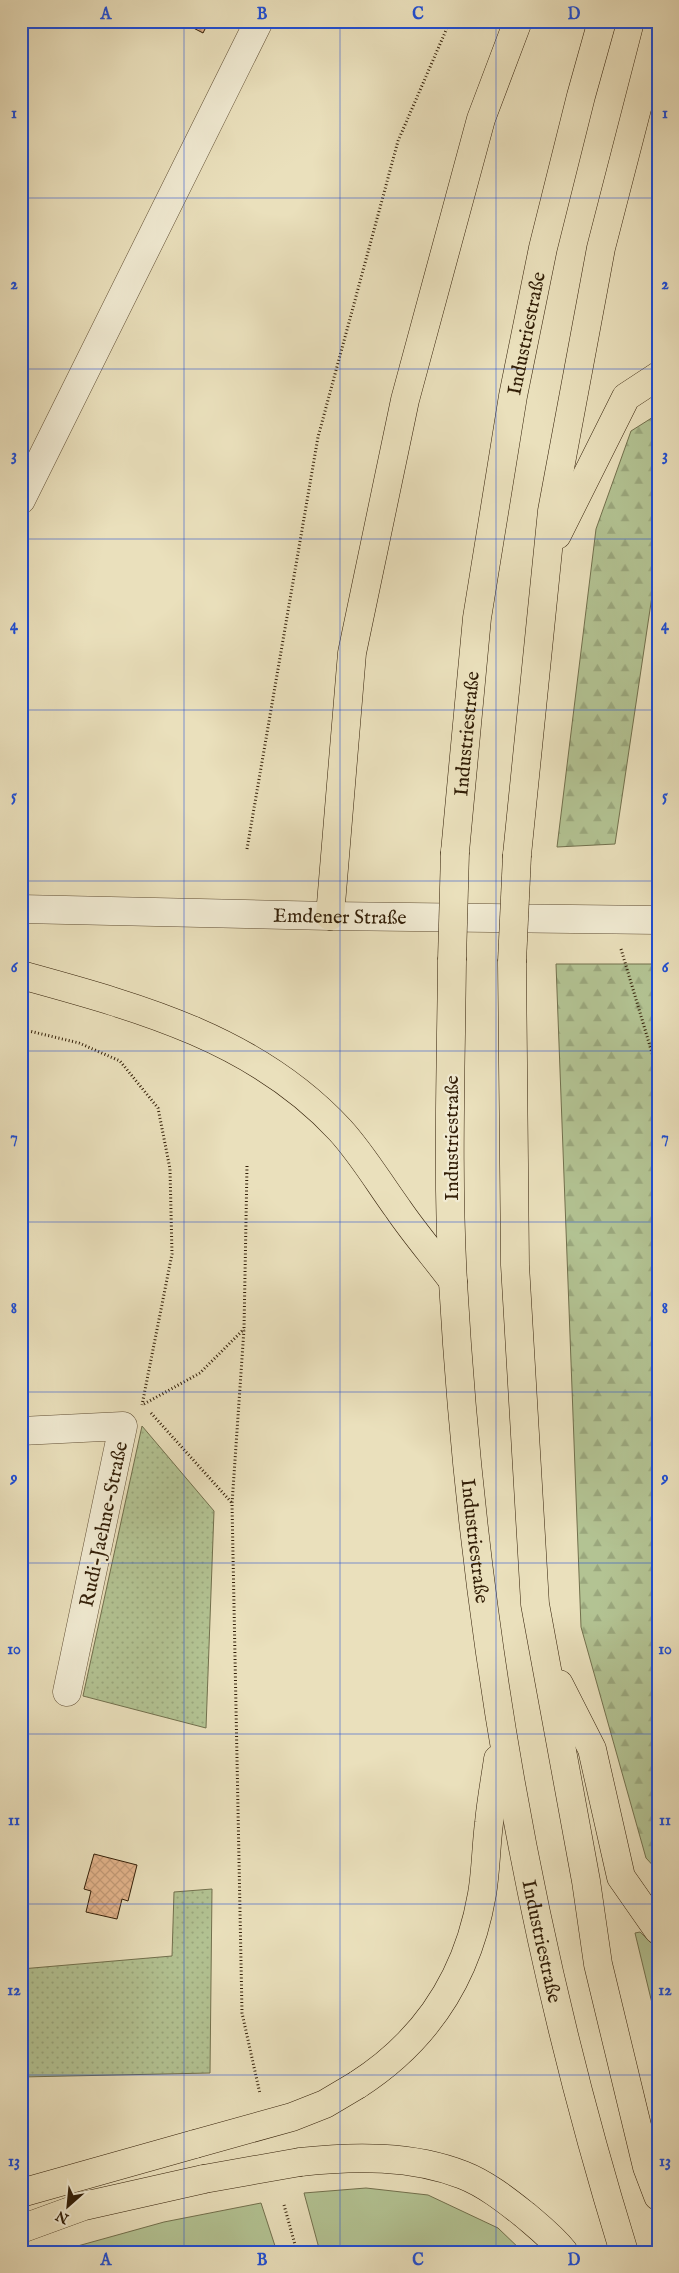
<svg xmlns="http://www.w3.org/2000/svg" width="679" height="2273" font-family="'IM FELL English',serif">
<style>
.green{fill:#b3c393;stroke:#72704d}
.forest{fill:url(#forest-firs);stroke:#72704d}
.garden{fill:url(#garden-dots);stroke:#72704d}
.building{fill:url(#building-cross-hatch);stroke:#321e07}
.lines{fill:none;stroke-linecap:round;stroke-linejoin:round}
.minor-casing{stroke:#604e34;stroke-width:29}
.highway-casing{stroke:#321e07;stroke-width:29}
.path{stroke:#321e07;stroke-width:3;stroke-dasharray:1 2.5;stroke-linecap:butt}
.minor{stroke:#f1ebd3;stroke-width:28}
.highway{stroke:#eae0bc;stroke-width:28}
.highway-bridge-casing{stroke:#321e07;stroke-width:29;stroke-linecap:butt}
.highway-bridge{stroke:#eae0bc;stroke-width:28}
.grid{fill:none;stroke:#1d4ed8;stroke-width:1;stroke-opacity:0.55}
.labels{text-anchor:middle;stroke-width:4.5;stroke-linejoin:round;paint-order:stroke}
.street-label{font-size:20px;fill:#321e07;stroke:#f1ebd3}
.neatline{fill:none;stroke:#1d4ed8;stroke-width:2}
.grid-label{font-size:16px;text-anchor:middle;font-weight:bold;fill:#1d4ed8}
</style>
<defs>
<pattern id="forest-firs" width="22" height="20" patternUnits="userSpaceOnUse" patternTransform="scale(1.25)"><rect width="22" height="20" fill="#b3c393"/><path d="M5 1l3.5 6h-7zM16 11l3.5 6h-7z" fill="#9aa77d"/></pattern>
<pattern id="garden-dots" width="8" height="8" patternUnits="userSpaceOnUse" patternTransform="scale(1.25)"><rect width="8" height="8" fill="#b3c393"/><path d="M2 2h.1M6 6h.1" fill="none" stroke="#9aa77d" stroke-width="1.8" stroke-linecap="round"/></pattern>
<pattern id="building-cross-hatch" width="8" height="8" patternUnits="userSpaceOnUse" patternTransform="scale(1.25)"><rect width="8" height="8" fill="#e5b68e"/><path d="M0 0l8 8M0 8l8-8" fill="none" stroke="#c59c79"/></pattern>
</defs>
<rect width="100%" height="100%" fill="#eae0bc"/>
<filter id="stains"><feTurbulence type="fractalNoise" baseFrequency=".004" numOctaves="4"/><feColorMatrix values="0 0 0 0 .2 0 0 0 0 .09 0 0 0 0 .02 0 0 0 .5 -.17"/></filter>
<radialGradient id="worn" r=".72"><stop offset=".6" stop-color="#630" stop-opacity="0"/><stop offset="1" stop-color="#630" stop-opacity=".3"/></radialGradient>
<g class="green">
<polygon points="640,1932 658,1949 658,2028 635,1933"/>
<polygon points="366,2188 428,2195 498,2228 523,2252 320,2252 304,2193"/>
<polygon points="261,2203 277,2252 56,2252 164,2222"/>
</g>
<g class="forest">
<polygon points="658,414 658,556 615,844 557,847 596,529 631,431"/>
<polygon points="556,964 658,964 658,1871 646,1858 581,1627"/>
</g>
<g class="garden">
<polygon points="142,1426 214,1511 206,1728 83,1696"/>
<polygon points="212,1889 210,2073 21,2077 21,1969 172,1956 174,1892"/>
</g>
<g class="building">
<polygon points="180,21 209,21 203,33"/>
<polygon points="94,1854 137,1865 128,1901 122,1899 117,1919 86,1912 91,1891 84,1889"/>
</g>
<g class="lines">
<defs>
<g id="minor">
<polyline points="21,500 259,21"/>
<path id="s1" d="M21,909L330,916L658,920"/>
<polyline points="21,1431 123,1426 67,1692"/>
</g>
<g id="highway">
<polyline points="557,535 626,397 658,376"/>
<path id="s2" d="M455,852L477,618L513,396L543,248L581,96L602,21"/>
<polyline points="517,855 552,511 601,248 658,27"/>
<polyline points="330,916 352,653 405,400 481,119 518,21"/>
<path id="s3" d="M452,960C451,1067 447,1175 453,1282C472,1613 526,1935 624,2252"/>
<polyline points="512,962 515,1265 535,1604 586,1881 598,1964 647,2167 658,2196"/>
<path d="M21,975C137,1007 255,1038 340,1130C362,1154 379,1183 398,1209C415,1234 435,1257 453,1281"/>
<polyline points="559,1684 592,1749 621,1877 658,1930"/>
<path d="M357,2085C427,2040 468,1976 482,1894C486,1871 486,1846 489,1823C491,1801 495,1780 498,1759"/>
<path d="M300,2162C354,2156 412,2155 463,2175C486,2184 506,2200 525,2215C539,2227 552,2237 564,2252"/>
<polyline points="21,2193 195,2144"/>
<polyline points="21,2229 84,2206 204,2179"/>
</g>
</defs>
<use href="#minor" class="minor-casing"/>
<use href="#highway" class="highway-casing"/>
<g class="path">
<polyline points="247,849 318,437 398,141 450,21"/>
<polyline points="621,949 658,1073"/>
<polyline points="21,1029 79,1043 120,1061 158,1108 170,1169 172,1254 142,1405"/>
<polyline points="247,1166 244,1329 232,1504 242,2013 260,2094"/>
<polyline points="144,1404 200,1373 244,1329"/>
<polyline points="151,1413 232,1503"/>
<polyline points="284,2205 297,2252"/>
</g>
<use href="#minor" class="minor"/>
<use href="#highway" class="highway"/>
<defs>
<g id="highway-bridge">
<polyline points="452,960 455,852"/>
<polyline points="512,962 517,855"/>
<polyline points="195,2144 292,2117 325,2104 357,2085"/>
<polyline points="204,2179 300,2162"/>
</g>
</defs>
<use href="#highway-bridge" class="highway-bridge-casing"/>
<use href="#highway-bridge" class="highway-bridge"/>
</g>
<path class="grid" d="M184,21V2252M340,21V2252M496,21V2252M21,198H658M21,369H658M21,539H658M21,710H658M21,881H658M21,1051H658M21,1222H658M21,1392H658M21,1563H658M21,1734H658M21,1904H658M21,2075H658"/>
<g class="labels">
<g class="street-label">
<text dy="7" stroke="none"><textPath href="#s2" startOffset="524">Industriestraße</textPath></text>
<text dy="7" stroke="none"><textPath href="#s2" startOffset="119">Industriestraße</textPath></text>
<text dy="7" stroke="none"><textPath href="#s1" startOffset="319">Emdener Straße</textPath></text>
<text transform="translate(451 1138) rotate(-90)" y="7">Industriestraße</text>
<text transform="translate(103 1524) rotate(-78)" y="7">Rudi-Jaehne-Straße</text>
<text dy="7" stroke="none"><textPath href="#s3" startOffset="582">Industriestraße</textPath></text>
<text dy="7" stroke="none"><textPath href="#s3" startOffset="988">Industriestraße</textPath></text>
</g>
</g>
<rect width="679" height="2273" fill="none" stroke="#eae0bc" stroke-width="55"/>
<g transform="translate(68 2206) rotate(207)" stroke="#f1ebd3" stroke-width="4" paint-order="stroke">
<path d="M0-4L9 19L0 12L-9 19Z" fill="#321e07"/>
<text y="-8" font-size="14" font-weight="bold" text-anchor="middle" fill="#321e07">N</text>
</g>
<rect x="28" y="28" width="624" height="2218" class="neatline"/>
<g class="grid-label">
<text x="106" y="19">A</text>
<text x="262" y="19">B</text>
<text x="418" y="19">C</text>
<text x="574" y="19">D</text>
<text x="14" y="118">1</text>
<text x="665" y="118">1</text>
<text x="14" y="289">2</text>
<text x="665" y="289">2</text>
<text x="14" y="460">3</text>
<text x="665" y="460">3</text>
<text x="14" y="630">4</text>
<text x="665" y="630">4</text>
<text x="14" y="801">5</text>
<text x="665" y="801">5</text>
<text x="14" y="972">6</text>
<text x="665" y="972">6</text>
<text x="14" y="1142">7</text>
<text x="665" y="1142">7</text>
<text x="14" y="1313">8</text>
<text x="665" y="1313">8</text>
<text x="14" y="1483">9</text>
<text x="665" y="1483">9</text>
<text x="14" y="1654">10</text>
<text x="665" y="1654">10</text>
<text x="14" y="1825">11</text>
<text x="665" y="1825">11</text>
<text x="14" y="1995">12</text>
<text x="665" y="1995">12</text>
<text x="14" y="2166">13</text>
<text x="665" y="2166">13</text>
<text x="106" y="2265">A</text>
<text x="262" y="2265">B</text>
<text x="418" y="2265">C</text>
<text x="574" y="2265">D</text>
</g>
<rect width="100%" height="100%" filter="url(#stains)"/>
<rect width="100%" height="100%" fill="url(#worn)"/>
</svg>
